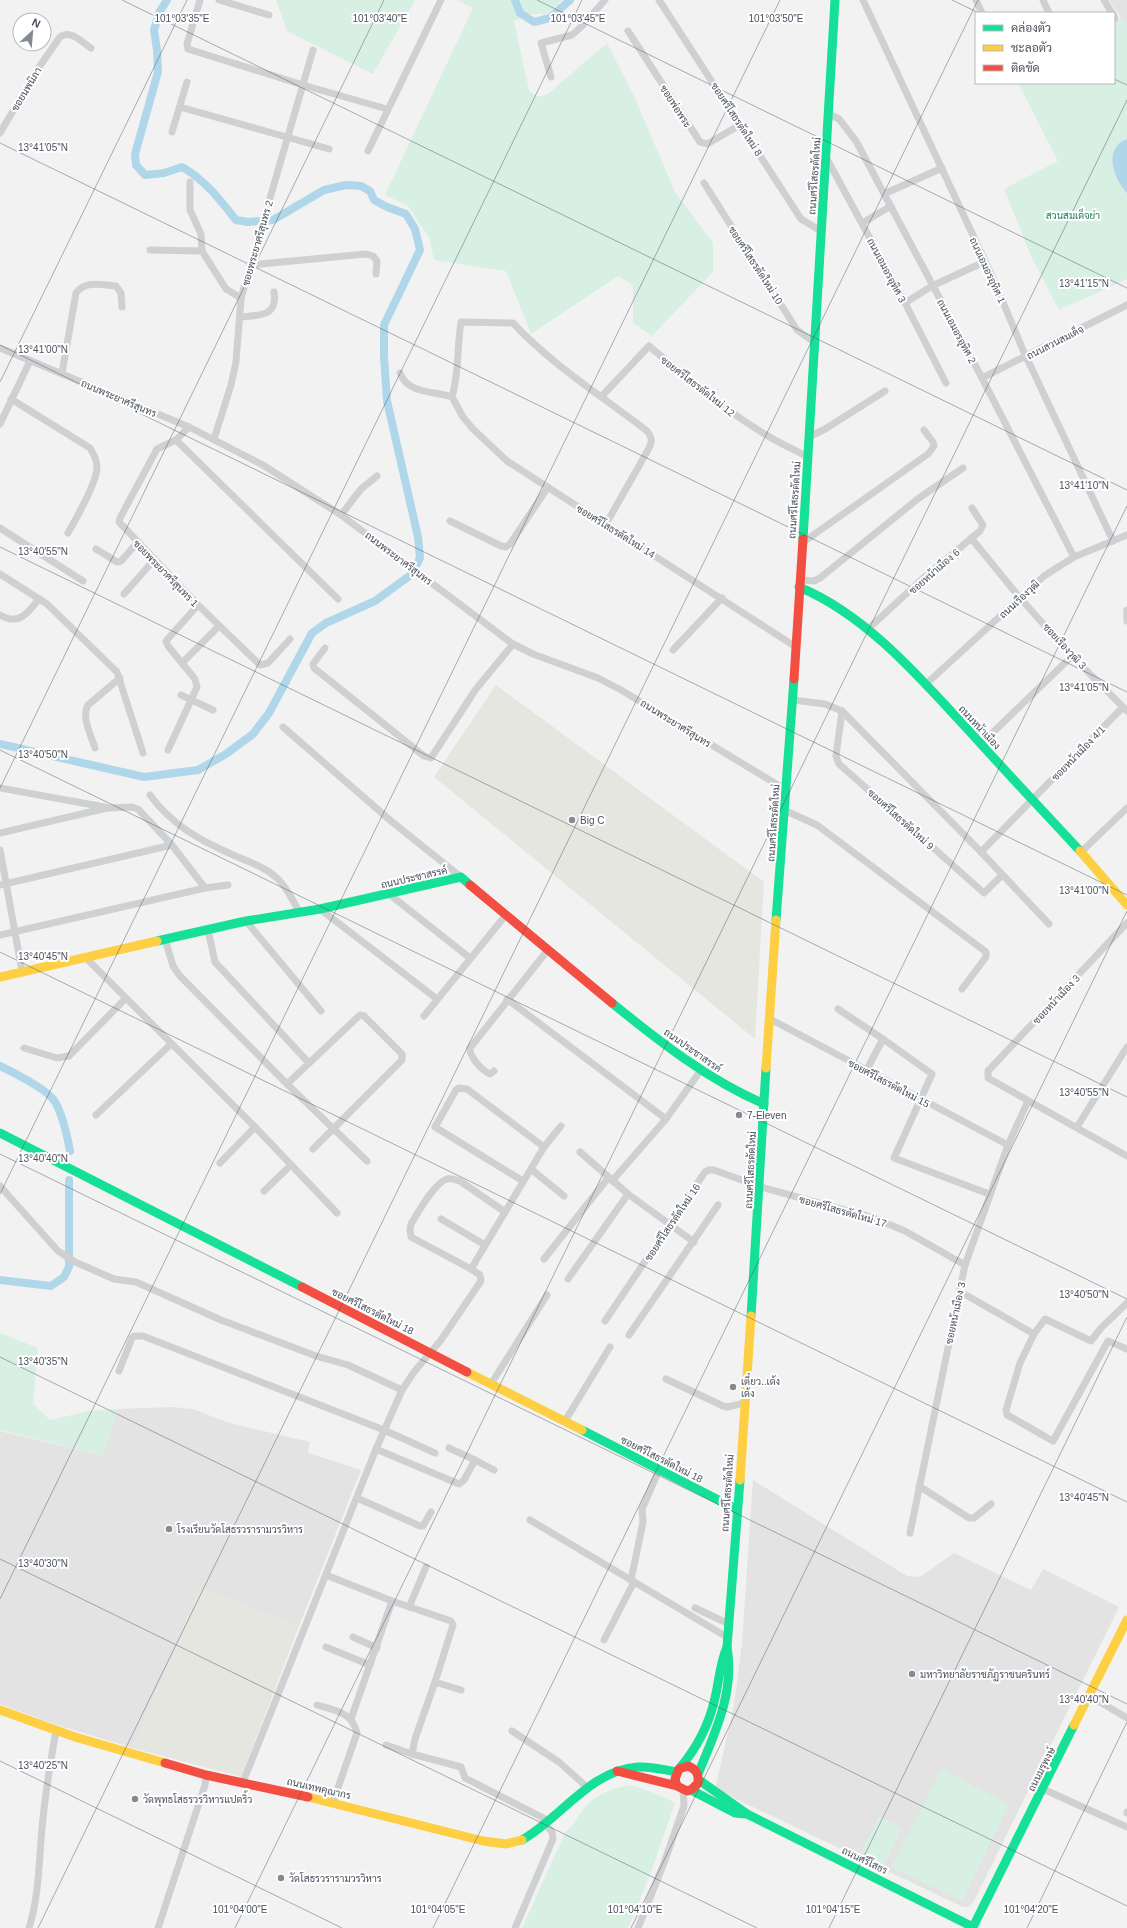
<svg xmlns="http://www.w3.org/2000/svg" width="1127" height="1928" font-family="Arial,Sarabun,sans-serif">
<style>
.commercial{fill:#e6e6e0}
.education{fill:#e4e3e3}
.green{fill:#d8efe4}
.water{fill:#b0d6ea}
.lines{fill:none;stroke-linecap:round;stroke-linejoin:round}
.canal{stroke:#b0d6ea;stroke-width:8}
.street{stroke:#ced0d2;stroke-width:7}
.fast{stroke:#16e098;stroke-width:9}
.slow{stroke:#ffcf43;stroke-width:9}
.jam{stroke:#f24e42;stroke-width:9}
.ticks{fill:none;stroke:#4a515d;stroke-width:1;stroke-opacity:0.45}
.poi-dot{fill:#858991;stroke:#fff;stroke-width:1.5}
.labels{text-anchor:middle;stroke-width:4;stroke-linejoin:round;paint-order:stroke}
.street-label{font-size:10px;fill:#4a515d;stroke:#fff}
.park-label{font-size:10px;fill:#1e7b5a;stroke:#fff}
.poi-label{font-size:10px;fill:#4a515d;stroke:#fff;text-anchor:start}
.ticks-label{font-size:10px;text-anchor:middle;fill:#4a515d;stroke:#fff;stroke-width:4;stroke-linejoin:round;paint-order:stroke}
</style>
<rect width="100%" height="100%" fill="#f2f2f2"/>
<g class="commercial">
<polygon points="496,685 764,882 755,1039 434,777"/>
<polygon points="200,1588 299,1626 241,1777 133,1748"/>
</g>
<g class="education">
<polygon points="1109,0 1127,0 1127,28 1121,18"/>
<polygon points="172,1407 193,1409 229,1423 310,1442 308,1453 361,1470 299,1626 200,1588 133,1748 54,1724 0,1704 0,1431 102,1456 118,1409"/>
<polygon points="753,1480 907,1576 920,1577 954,1553 1031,1590 1043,1569 1119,1607 973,1903 969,1907 963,1907 715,1789 734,1705 742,1643"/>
</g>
<g class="green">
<polygon points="276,0 415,0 373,74 287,31"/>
<polygon points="457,0 562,0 548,14 531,14 514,21 529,91 538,97 548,94 607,43 634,96 675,192 713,243 713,272 652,336 633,323 633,285 618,276 531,334 506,271 434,260 430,239 408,206 385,195 473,8"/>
<polygon points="1121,18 1127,28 1127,279 1059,310 1031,256 1004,189 1058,161 1018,83 1114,83 1114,22"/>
<polygon points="0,1333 38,1348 33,1404 50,1420 89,1411 118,1409 102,1456 0,1430"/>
<polygon points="942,1769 1009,1805 962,1901 891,1867"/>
<path d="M628,1785C645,1788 660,1795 675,1803L651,1872L628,1928H522L566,1831C576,1825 579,1812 588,1804C599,1793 614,1789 628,1785Z"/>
<polygon points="879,1816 902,1828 884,1865 861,1853"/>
</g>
<path class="water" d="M1127,139V193C1114,180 1102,148 1127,139Z"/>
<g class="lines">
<g class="canal">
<polyline points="515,0 520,13 534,22 550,18 570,0"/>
<path d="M0,744L144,777L198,770L226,754L253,734L269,713L312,633L326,623L375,601L412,574L420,558L418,537L387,401L384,356V325L420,250L415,229L406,214L387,207L374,200L370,191L361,186L346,185L324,190L273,220L248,222L236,220C221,201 204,179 182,167L164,173L145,175L136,165L135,154L158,72L157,50L154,30L159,13L167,0"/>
<path d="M0,1066C13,1072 44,1088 53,1099C61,1108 68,1139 70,1151"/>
<polyline points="0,1280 51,1286 64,1277 69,1267 69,1180"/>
</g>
<g class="street">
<polyline points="200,0 187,44 188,49 303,85 387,109"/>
<polyline points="219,0 269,15"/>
<polyline points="659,0 801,219 821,231"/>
<polyline points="863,0 992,276 1023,350 1113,541"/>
<polyline points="976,0 982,13"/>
<polyline points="1043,0 1049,13"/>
<polyline points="1104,0 1112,13"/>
<polyline points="1114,16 1115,18 1114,19"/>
<polyline points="628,31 700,142 707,144 740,125"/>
<polyline points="551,77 541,43 572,35 582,26 605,0"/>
<polyline points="180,107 329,149"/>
<polyline points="829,114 839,119 856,141 982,378 1074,557"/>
<polyline points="172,132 187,82"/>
<path d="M0,133L37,70L60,37C70,29 82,42 91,48"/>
<polyline points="368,151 441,0"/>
<polyline points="827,159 905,303 946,383"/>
<polyline points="190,182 190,210 201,234 202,251"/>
<polyline points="704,183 797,330 814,342"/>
<polyline points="884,194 942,168"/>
<polyline points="862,223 891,206"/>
<polyline points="150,250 202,251 226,289 241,298"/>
<polyline points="250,265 366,254 373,256 377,261 376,274"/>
<polyline points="905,303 932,286 984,262"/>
<path d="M240,317C259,315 278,317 274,292"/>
<polyline points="0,348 189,427 263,465 341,515 513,644 533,654 598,678 621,690 786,790"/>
<path d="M62,373L76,293C85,280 103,285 116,286L121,293L122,307"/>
<path d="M400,373C407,394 435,391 452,397"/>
<polyline points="982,378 1127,305"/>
<path d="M602,396L649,346C687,378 725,411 768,436C781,444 795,450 808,457"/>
<path d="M11,399L90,448C94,455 97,460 97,468C96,484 76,519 68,533"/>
<polyline points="0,424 30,361"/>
<polyline points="189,427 176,440 157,449 120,518 119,522 198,605 260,665 268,663 290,639"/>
<polyline points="809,437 825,429 885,391"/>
<polyline points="214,439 231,385 236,362 241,298 313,50"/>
<polyline points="176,440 338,599"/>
<polyline points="341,515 361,489 377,476"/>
<polyline points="450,521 501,546 506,547 510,544 548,487"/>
<path d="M606,524L648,450C652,442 653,439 647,431C602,396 552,365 513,323L461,322C457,347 459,373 452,397L463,417L473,429L507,461L796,647"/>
<polyline points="0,528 83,581"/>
<polyline points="971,538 1020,598 1072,656 1127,711"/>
<polyline points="802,543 928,454 934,446 933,442 924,430"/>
<polyline points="96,549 117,562 121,561 137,543"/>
<polyline points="0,574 47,604 117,672 143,753"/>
<polyline points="800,580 814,581 820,578 919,498 963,468"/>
<polyline points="124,594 154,560"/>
<polyline points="1127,610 1127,621"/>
<path d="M0,615C20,626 27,613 39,599"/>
<polyline points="868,629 919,582 980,531 983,525 972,508"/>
<polyline points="325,648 313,664 314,668 424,756 431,758 476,689 513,644"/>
<polyline points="673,650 722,598"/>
<polyline points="182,663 219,626"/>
<polyline points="925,685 1044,576 1074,557 1127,535"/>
<polyline points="181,695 213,710"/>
<polyline points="793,700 825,704 842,711 981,852 1049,924"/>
<polyline points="842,711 836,756 839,764 984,893 1002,875"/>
<polyline points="283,727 391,821 461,877"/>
<polyline points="981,744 1072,656"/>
<path d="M95,748C91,735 81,717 88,705L120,678"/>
<polyline points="168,750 197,687 195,679 168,646 166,641 198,605"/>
<polyline points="0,788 110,808 132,807 138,809 172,845 205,888"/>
<path d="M150,795C171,824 199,840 231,854C246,861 264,866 277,878C287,887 292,900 299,911"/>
<polyline points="784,810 817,825 986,952 986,957 962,989"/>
<polyline points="0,833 107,808"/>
<polyline points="0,850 22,971"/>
<polyline points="981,852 1123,707"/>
<polyline points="1081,852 1127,808"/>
<polyline points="0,885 172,845"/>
<polyline points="389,894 470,958"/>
<polyline points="320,909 437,999"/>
<polyline points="246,921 321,1011"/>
<polyline points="1127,923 988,1071 988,1078 1127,1156"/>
<polyline points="208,930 215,962 309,1063"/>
<polyline points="0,935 205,888 228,885"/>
<polyline points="165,939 173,966 180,976 287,1084 367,1161"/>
<polyline points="85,957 255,1127 337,1213"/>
<polyline points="507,999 666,1119 701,1070"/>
<polyline points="838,1009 883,1039 866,1071"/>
<polyline points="424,1016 505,916"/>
<polyline points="770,1019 1008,1145"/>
<polyline points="883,1039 932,1074 894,1158 989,1194"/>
<polyline points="24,1048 57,1058 69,1056 125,999"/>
<path d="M494,1071L490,1074C482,1071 469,1056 470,1048L547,951"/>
<polyline points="287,1084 360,1015 364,1016 402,1054 402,1060 313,1149"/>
<polyline points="96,1115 171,1044"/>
<polyline points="1077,1127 1127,1047"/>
<polyline points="580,1152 628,1194 694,1242"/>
<polyline points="220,1163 255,1127"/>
<polyline points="531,1169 564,1196"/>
<polyline points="523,1181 435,1127 456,1090 459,1088 467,1089 544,1147"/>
<polyline points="612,1181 666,1119"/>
<polyline points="0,1186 58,1251 75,1262 114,1279 136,1282 221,1320 316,1356 348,1365 402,1390"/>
<polyline points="264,1191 291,1165"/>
<polyline points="441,1219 485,1245"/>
<polyline points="544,1259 608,1178"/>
<path d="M471,1269L411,1237L410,1230L411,1224C418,1213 434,1183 447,1179C451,1178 455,1180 460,1181L505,1212"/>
<polyline points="568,1279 628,1194"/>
<polyline points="959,1291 1034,1334 1045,1319 1091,1341 1101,1328 1127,1303"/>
<polyline points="605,1321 705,1172 709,1170 714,1170 761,1187 874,1218 905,1231 965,1265"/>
<polyline points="1034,1334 1020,1363 1006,1410 1007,1415 1011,1417 1053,1441 1108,1341 1127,1349"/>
<polyline points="629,1335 718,1205"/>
<polyline points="119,1371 132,1338 134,1336 143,1336 384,1430 435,1453"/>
<polyline points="666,1379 723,1406 728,1407 744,1403"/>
<polyline points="491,1384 547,1295"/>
<polyline points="565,1421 610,1347"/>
<polyline points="376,1449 459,1484 464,1480 475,1460 449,1448"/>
<polyline points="475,1460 494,1470"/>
<polyline points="919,1486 969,1518 974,1518 991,1504"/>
<polyline points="357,1498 420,1526 423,1526 431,1512"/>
<polyline points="530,1520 727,1637"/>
<polyline points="910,1533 965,1265 1008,1145 1028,1101"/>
<polyline points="326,1575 392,1601 351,1719"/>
<polyline points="631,1580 643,1522 642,1509 659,1470"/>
<polyline points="392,1601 451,1621 453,1625 435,1682 461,1690"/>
<polyline points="409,1607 426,1567"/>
<polyline points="695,1608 729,1624"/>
<polyline points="353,1637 377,1648"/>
<polyline points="604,1640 634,1582"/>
<polyline points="326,1647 370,1665"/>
<polyline points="435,1682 415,1739 412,1754 461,1767 465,1778 549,1821"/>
<polyline points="1090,1696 1127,1718"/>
<path d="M317,1705C336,1711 352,1712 357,1733L333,1802"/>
<polyline points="512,1731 559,1762 588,1788"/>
<polyline points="386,1745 412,1754"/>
<polyline points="243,1782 376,1449 402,1390 414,1372 441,1340 481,1281 480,1275 471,1269 544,1147 561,1126"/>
<polyline points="1043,1789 1127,1827"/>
<polyline points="1127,1813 1127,1812"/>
<path d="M29,1928C39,1896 39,1862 42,1828C45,1796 50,1764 56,1731"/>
<polyline points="158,1928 205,1785 206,1775"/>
<polyline points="515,1928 553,1839 552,1832 545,1824"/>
<polyline points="638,1928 664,1863 684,1806 683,1790"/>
</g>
<g class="fast">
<polyline points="803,539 835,0"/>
<path d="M799,587C867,615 922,680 971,733C1007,773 1044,812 1080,851"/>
<polyline points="776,920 794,679"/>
<polyline points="157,941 246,921 320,909 461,877 470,885"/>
<path d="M612,1003C660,1042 707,1079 764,1104"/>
<polyline points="0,1133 302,1287"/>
<polyline points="751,1316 766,1068"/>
<polyline points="582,1430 736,1509"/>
<path d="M679,1769C697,1748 709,1725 715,1698C719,1681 720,1663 727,1647L740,1480"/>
<path d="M698,1774C715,1733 735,1692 727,1647"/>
<polyline points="699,1780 747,1814 973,1927 1074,1725"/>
<polyline points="691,1790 735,1813 747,1814"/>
<path d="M522,1840C561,1818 590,1770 638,1767C651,1766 664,1770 677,1772"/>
</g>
<g class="slow">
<polyline points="1080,851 1127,905"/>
<polyline points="0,977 157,941"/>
<polyline points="766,1068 776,920"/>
<polyline points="467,1372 582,1430"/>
<polyline points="740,1480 751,1316"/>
<polyline points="0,1710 75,1737 165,1763"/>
<polyline points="1074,1725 1127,1620"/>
<polyline points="308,1797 483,1841 506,1844 522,1840"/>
</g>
<g class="jam">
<polyline points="794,679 803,539"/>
<polyline points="470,885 612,1003"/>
<polyline points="302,1287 467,1372"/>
<polyline points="165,1763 206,1775 308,1797"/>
<path d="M617,1771L677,1786L687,1791L692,1789L698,1783C699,1774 696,1769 688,1766L679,1769L675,1779L677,1786"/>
</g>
</g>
<path class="ticks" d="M122,0L1127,490M537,0L1127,288M952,0L979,13M1114,79L1127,85M0,143L1127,692M0,345L1127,895M0,382L187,0M0,547L1127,1097M0,750L1127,1299M0,788L384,0M0,952L1127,1502M0,1154L1127,1704M0,1194L582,0M0,1357L1127,1906M0,1559L757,1928M0,1599L780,0M0,1761L342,1928M38,1928L978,0M235,1928L1127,100M433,1928L1127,506M631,1928L1127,911M829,1928L1127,1317M1027,1928L1127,1722"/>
<g class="poi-dot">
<circle cx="572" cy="820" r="4"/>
<circle cx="739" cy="1115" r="4"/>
<circle cx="733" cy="1387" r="4"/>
<circle cx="169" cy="1529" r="4"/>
<circle cx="912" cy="1674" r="4"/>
<circle cx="135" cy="1799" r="4"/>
<circle cx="281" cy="1878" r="4"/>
</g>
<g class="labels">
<g class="street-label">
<text transform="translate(26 89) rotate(-59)" y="4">ซอยนพนิภา</text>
<text transform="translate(676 106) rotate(57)" y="4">ซอยพ่อพระ</text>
<text transform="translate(737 119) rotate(57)" y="4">ซอยศรีโสธรตัดใหม่ 8</text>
<text transform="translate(814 176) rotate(-86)" y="4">ถนนศรีโสธรตัดใหม่</text>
<text transform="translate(257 243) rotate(-74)" y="4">ซอยพระยาศรีสุนทร 2</text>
<text transform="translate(756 265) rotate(57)" y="4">ซอยศรีโสธรตัดใหม่ 10</text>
<text transform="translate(887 270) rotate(62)" y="4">ถนนเอมอรอุทิศ 3</text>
<text transform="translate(988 270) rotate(65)" y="4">ถนนเอมอรอุทิศ 1</text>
<text transform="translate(957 331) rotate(62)" y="4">ถนนเอมอรอุทิศ 2</text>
<text transform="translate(1055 342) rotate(-27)" y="4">ถนนสวนสมเด็จ</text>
<text transform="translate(698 386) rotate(38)" y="4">ซอยศรีโสธรตัดใหม่ 12</text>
<text transform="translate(119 398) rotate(23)" y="4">ถนนพระยาศรีสุนทร</text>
<text transform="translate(794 500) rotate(-86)" y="4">ถนนศรีโสธรตัดใหม่</text>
<text transform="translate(616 531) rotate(32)" y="4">ซอยศรีโสธรตัดใหม่ 14</text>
<text transform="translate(399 558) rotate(37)" y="4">ถนนพระยาศรีสุนทร</text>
<text transform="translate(934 571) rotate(-41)" y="4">ซอยหน้าเมือง 6</text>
<text transform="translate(166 573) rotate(46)" y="4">ซอยพระยาศรีสุนทร 1</text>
<text transform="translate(1019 599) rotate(-43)" y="4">ถนนเรืองวุฒิ</text>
<text transform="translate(1065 646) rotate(47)" y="4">ซอยเรืองวุฒิ 3</text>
<text transform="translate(676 723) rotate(32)" y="4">ถนนพระยาศรีสุนทร</text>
<text transform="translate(980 727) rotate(47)" y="4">ถนนหน้าเมือง</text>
<text transform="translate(1078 753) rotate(-46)" y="4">ซอยหน้าเมือง 4/1</text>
<text transform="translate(901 819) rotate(42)" y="4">ซอยศรีโสธรตัดใหม่ 9</text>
<text transform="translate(773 823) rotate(-86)" y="4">ถนนศรีโสธรตัดใหม่</text>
<text transform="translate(414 877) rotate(-13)" y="4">ถนนประชาสรรค์</text>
<text transform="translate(1056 999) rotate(-47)" y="4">ซอยหน้าเมือง 3</text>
<text transform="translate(693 1050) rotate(35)" y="4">ถนนประชาสรรค์</text>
<text transform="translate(889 1083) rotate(28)" y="4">ซอยศรีโสธรตัดใหม่ 15</text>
<text transform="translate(750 1170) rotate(-87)" y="4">ถนนศรีโสธรตัดใหม่</text>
<text transform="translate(843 1211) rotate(16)" y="4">ซอยศรีโสธรตัดใหม่ 17</text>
<text transform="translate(672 1222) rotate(-56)" y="4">ซอยศรีโสธรตัดใหม่ 16</text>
<text transform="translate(373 1311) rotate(27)" y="4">ซอยศรีโสธรตัดใหม่ 18</text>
<text transform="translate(955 1313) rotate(-78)" y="4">ซอยหน้าเมือง 3</text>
<text transform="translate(662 1459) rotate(27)" y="4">ซอยศรีโสธรตัดใหม่ 18</text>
<text transform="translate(727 1493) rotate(-86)" y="4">ถนนศรีโสธรตัดใหม่</text>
<text transform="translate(1041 1769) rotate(-63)" y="4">ถนนมรุพงษ์</text>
<text transform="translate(319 1788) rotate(13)" y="4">ถนนเทพคุณากร</text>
<text transform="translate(865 1860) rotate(26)" y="4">ถนนศรีโสธร</text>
</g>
<g class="park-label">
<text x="1073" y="219">สวนสมเด็จย่า</text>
</g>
<g class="poi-label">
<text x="580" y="824">Big C</text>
<text x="747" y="1119">7-Eleven</text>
<text x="741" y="1385">เตี๋ยว..เด้ง<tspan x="741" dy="12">เด้ง</tspan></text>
<text x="177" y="1533">โรงเรียนวัดโสธรวรารามวรวิหาร</text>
<text x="920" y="1678">มหาวิทยาลัยราชภัฏราชนครินทร์</text>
<text x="143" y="1803">วัดพุทธโสธรวรวิหารแปดริ้ว</text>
<text x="289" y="1882">วัดโสธรวรารามวรวิหาร</text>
</g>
</g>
<g class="ticks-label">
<text x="182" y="22">101°03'35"E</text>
<text x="380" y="22">101°03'40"E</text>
<text x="578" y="22">101°03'45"E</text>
<text x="776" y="22">101°03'50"E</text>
<text x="43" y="151">13°41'05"N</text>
<text x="1084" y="287">13°41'15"N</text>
<text x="43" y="353">13°41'00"N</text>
<text x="1084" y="489">13°41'10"N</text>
<text x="43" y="555">13°40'55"N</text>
<text x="1084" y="691">13°41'05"N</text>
<text x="43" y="758">13°40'50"N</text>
<text x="1084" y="894">13°41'00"N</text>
<text x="43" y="960">13°40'45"N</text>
<text x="1084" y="1096">13°40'55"N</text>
<text x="43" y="1162">13°40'40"N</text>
<text x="1084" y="1298">13°40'50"N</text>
<text x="43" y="1365">13°40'35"N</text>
<text x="1084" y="1501">13°40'45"N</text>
<text x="43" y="1567">13°40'30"N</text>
<text x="1084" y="1703">13°40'40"N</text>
<text x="43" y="1769">13°40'25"N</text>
<text x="240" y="1913">101°04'00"E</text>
<text x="438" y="1913">101°04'05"E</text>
<text x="635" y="1913">101°04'10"E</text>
<text x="833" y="1913">101°04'15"E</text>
<text x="1031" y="1913">101°04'20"E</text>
</g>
<rect x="975" y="12" width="140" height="72" fill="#ffffff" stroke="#b7b9be"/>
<rect x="983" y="25" width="20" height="6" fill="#16e098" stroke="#b7b9be"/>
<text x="1011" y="32" font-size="12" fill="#4a515d">คล่องตัว</text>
<rect x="983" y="45" width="20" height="6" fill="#ffcf43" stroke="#b7b9be"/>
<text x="1011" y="52" font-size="12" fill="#4a515d">ชะลอตัว</text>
<rect x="983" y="65" width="20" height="6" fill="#f24e42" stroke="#b7b9be"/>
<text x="1011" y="72" font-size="12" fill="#4a515d">ติดขัด</text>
<g transform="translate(32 32) rotate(26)"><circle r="19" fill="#ffffff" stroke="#b7b9be"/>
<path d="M0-3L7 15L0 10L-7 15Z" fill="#858991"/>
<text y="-6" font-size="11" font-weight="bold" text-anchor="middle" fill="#4a515d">N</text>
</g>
</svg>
